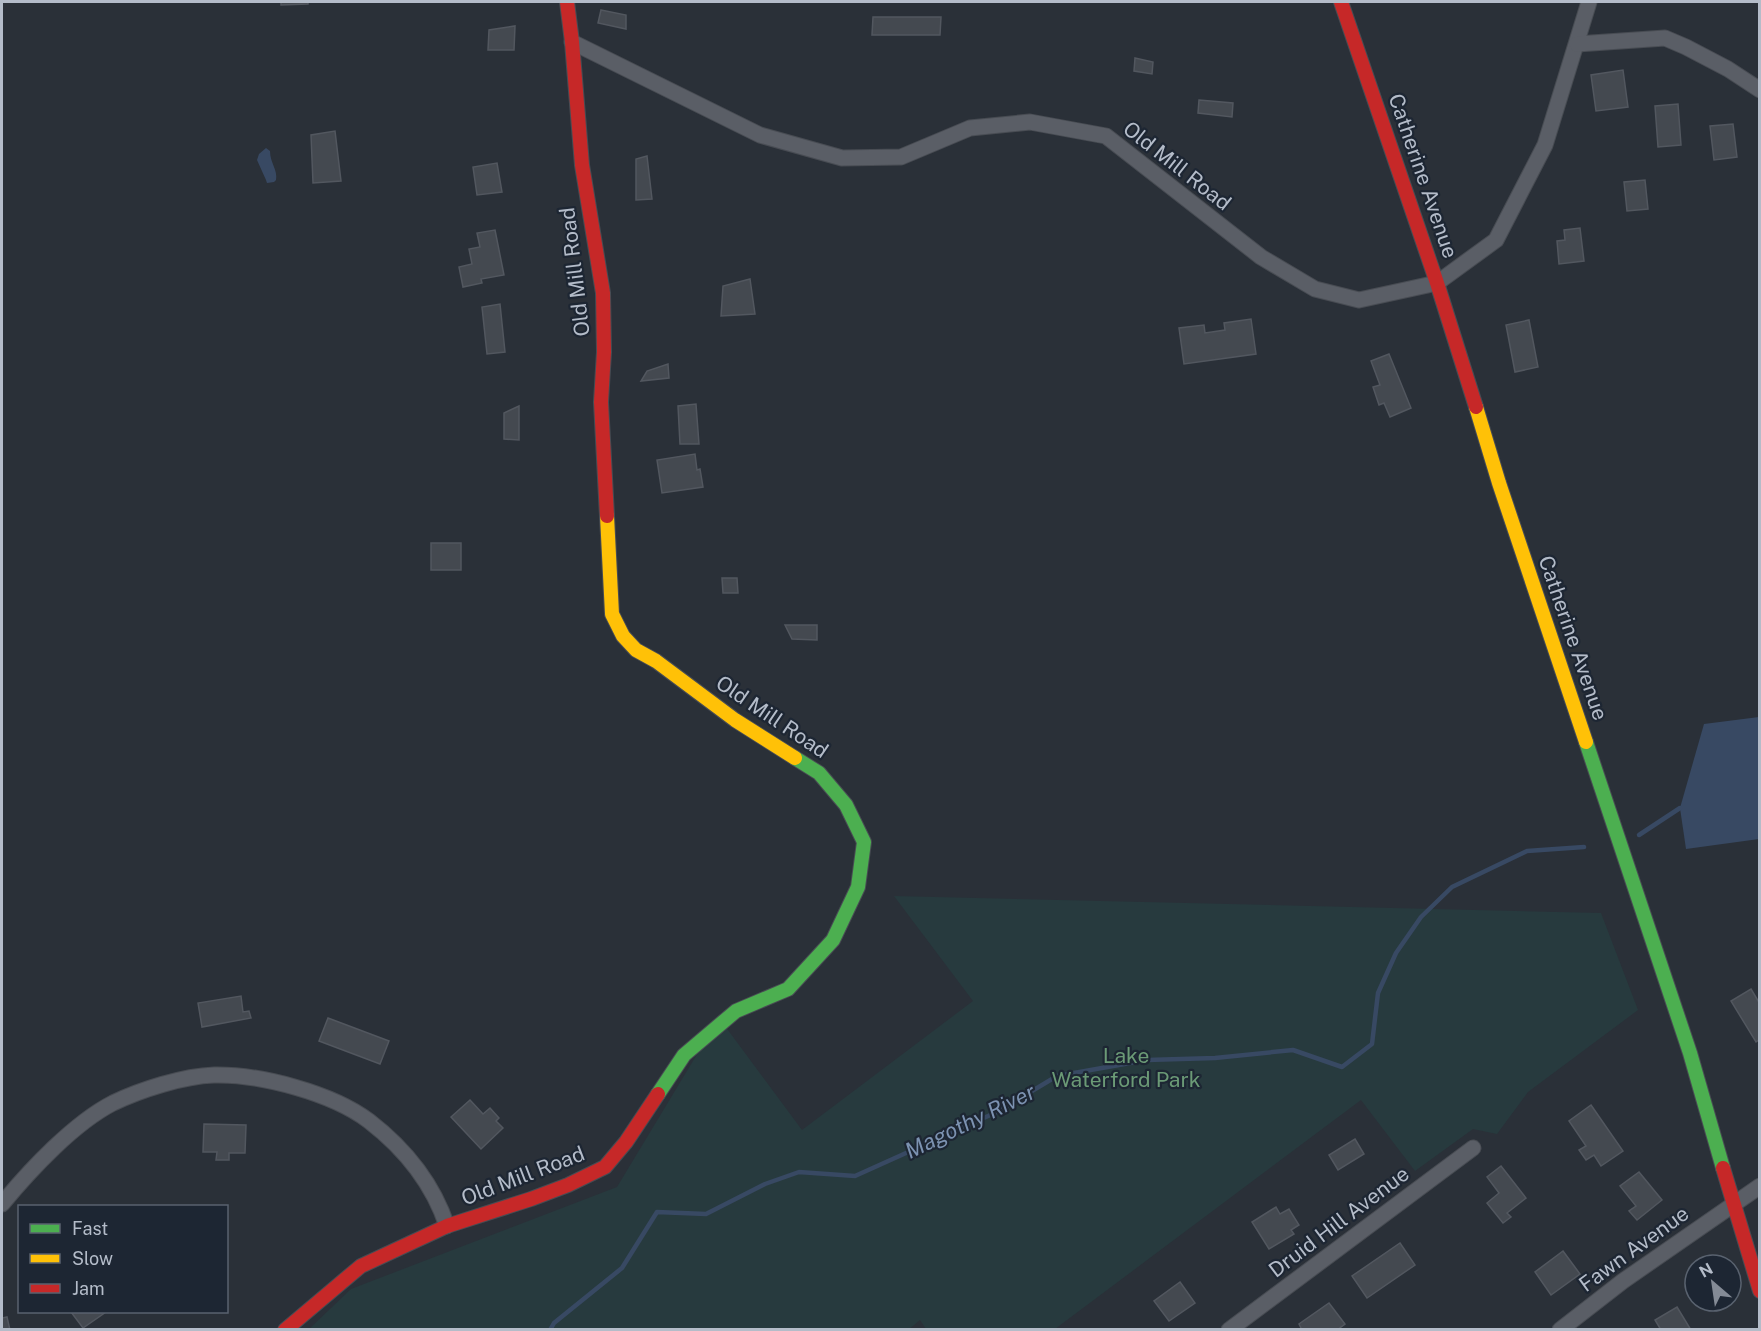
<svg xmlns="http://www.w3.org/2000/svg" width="1761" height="1331" font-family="'Public Sans',sans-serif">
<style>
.green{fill:#273a3e}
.water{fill:#384963}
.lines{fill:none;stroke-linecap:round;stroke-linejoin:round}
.stream{stroke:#384963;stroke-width:4.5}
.building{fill:#444950;stroke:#52575f;stroke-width:1.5}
.street-casing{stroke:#484c53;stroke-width:17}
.fast-casing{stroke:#484c53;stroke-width:16}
.slow-casing{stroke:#484c53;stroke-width:16}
.jam-casing{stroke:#484c53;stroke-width:16}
.street{stroke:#5a5e66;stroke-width:15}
.fast{stroke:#4caf50;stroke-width:14}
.slow{stroke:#ffc107;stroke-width:14}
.jam{stroke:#c62828;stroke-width:14}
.labels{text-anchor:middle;stroke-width:4.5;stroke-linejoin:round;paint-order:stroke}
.street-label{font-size:21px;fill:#b4bcc9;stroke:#1d2633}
.park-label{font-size:21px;fill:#6b9a76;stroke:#1d2633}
.water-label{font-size:22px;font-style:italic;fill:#7c92b1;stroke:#1d2633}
</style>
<rect width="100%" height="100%" fill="#2a3038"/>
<polygon class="green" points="894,896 1601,913 1638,1010 1528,1092 1497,1134 1473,1129 1415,1171 1361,1100 1055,1329 926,1329 920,1320 908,1330 308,1330 351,1289 617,1187 705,1041 725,1026 802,1130 973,1001"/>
<g class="water">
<path d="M266,148L270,151C270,163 278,170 276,180L274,182L267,183L266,180L257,160L259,154Z"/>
<polygon points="1759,717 1759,839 1686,849 1680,808 1704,724"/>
</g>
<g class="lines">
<g class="stream">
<polyline points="1639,835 1680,808"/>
<polyline points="550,1330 554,1323 622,1268 657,1212 706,1214 765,1184 799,1172 855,1176 997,1112 1057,1076 1147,1060 1215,1058 1293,1050 1342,1067 1372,1044 1378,993 1396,953 1421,917 1452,887 1527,851 1584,847"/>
</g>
</g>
<g class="building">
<polygon points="281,2 308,2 308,4 281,5"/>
<polygon points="601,10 626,15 626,29 598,23"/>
<polygon points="873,17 941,17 940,35 872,35"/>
<polygon points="515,26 514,50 488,50 489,30"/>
<polygon points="1135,58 1153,62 1152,74 1134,71"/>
<polygon points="1623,70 1628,107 1596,111 1591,75"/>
<polygon points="1199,100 1233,103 1232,117 1198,113"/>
<polygon points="1678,104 1681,145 1658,147 1655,106"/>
<polygon points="1733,124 1737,157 1714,160 1710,126"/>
<polygon points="335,131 341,181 313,183 311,135"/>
<polygon points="647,156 652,199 636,200 636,159"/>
<polygon points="497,163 502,192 477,195 473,167"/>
<polygon points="1645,180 1648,209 1627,211 1624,182"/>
<polygon points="1580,228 1584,261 1559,264 1557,241 1565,240 1564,230"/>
<polygon points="495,230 504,275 481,279 482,283 463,287 459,267 472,264 469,249 480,247 477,233"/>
<polygon points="750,279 755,314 721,316 723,286"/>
<polygon points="500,304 505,352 487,354 482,307"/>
<polygon points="1251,319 1256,354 1184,364 1179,328 1204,325 1205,333 1225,330 1224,323"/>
<polygon points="1529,320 1538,367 1515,372 1506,325"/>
<polygon points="1389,354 1411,408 1390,417 1384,403 1379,405 1373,387 1380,385 1371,361"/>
<polygon points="668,364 669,378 641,381 647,371"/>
<polygon points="696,404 699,444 680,444 678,406"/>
<polygon points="519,406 519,440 504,439 504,413"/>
<polygon points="695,454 697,470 700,469 703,487 662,493 657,460"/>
<rect x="431" y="543" width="30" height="27"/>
<polygon points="722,578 737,578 738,593 723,593"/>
<polygon points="785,625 817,625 817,640 792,639"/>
<polygon points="1751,989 1760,1004 1760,1039 1756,1042 1731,1001"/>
<polygon points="241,996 243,1012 249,1011 251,1018 202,1027 198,1003"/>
<polygon points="328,1018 389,1041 380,1064 319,1041"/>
<polygon points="470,1100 483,1114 490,1108 499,1118 496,1121 503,1128 481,1149 451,1117"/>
<polygon points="1591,1105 1623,1151 1601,1166 1594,1155 1586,1160 1579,1150 1586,1146 1569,1121"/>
<polygon points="204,1124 246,1125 245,1153 229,1153 229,1160 216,1160 217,1152 203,1152"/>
<polygon points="1355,1139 1364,1154 1338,1170 1329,1155"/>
<polygon points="1501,1166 1526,1198 1507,1213 1511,1217 1503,1223 1487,1203 1499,1193 1487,1177"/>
<polygon points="1639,1172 1662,1200 1637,1220 1629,1211 1636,1206 1620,1186"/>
<polygon points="1276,1207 1280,1214 1289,1209 1299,1225 1291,1230 1294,1234 1269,1249 1252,1222"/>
<polygon points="1400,1243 1415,1265 1367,1298 1352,1276"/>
<polygon points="1563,1251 1580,1274 1551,1295 1535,1272"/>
<polygon points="1180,1282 1195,1303 1169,1321 1154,1301"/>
<polygon points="1329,1303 1345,1324 1337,1330 1302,1330 1299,1324"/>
<polygon points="1677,1307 1691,1330 1661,1330 1655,1320"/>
<polygon points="71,1312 106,1312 83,1328"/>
<polygon points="7,1317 10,1330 2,1330 2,1318"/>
</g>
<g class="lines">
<defs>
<g id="street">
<polyline points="572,42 760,135 842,158 901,157 970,128 1030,122 1106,136 1261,257 1315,289 1359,300 1437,283 1496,240 1545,145 1589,2"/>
<polyline points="1577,44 1665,38 1686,47 1728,69 1760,90"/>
<path d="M2,1204C30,1170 74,1123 113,1103C140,1090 183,1076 214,1075C260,1074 332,1093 369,1121C404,1148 433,1184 447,1226"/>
<polyline points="1229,1330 1473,1148"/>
<polyline points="1560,1330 1623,1281 1760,1186"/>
</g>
<g id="fast">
<polyline points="1586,742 1690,1053 1723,1168"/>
<polyline points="658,1094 684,1055 736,1011 788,989 833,940 858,887 864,842 846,805 819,773 795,758"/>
</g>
<g id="slow">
<polyline points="1476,407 1499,483 1586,742"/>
<polyline points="607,516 612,614 623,636 636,650 656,661 735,720 795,758"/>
</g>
<g id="jam">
<polyline points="567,2 572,42 582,165 603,293 604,352 601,402 607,516"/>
<polyline points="1341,2 1437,283 1476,407"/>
<polyline points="1723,1168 1760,1291"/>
<polyline points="285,1330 361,1266 447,1226 531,1199 568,1185 605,1167 626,1142 658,1094"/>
</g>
</defs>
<use href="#street" class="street-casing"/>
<use href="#fast" class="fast-casing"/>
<use href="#slow" class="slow-casing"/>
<use href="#jam" class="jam-casing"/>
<use href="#street" class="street"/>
<use href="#fast" class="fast"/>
<use href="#slow" class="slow"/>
<use href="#jam" class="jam"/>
</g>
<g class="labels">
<g class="street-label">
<text transform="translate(1177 166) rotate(38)" y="7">Old Mill Road</text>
<text transform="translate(1423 176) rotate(71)" y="7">Catherine Avenue</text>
<text transform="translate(575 272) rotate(-97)" y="7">Old Mill Road</text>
<text transform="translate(1573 638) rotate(71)" y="7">Catherine Avenue</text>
<text transform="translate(772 717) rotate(34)" y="7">Old Mill Road</text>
<text transform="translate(523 1176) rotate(-21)" y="7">Old Mill Road</text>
<text transform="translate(1339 1222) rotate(-37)" y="7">Druid Hill Avenue</text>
<text transform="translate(1634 1249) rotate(-36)" y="7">Fawn Avenue</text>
</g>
<g class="park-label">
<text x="1126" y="1063">Lake<tspan x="1126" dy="24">Waterford Park</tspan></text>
</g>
<g class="water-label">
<text transform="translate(970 1121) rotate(-26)" y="8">Magothy River</text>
</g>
</g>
<rect width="1761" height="1331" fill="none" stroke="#b4bcc9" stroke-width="6"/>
<rect x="18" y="1205" width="210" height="108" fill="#1d2633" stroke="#59626f" stroke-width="1.5"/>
<rect x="30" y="1224" width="30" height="9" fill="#4caf50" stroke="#59626f" stroke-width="1.5"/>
<text x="72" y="1235" font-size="18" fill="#b4bcc9">Fast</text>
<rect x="30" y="1254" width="30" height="9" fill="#ffc107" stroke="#59626f" stroke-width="1.5"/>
<text x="72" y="1265" font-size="18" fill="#b4bcc9">Slow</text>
<rect x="30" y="1284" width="30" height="9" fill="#c62828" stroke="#59626f" stroke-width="1.5"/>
<text x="72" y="1295" font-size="18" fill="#b4bcc9">Jam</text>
<g transform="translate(1713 1283) rotate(331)"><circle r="28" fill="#1d2633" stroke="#59626f" stroke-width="1.5"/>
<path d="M0-4.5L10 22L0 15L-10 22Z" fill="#848b96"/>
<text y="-9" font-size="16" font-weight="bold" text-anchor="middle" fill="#b4bcc9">N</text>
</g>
</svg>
